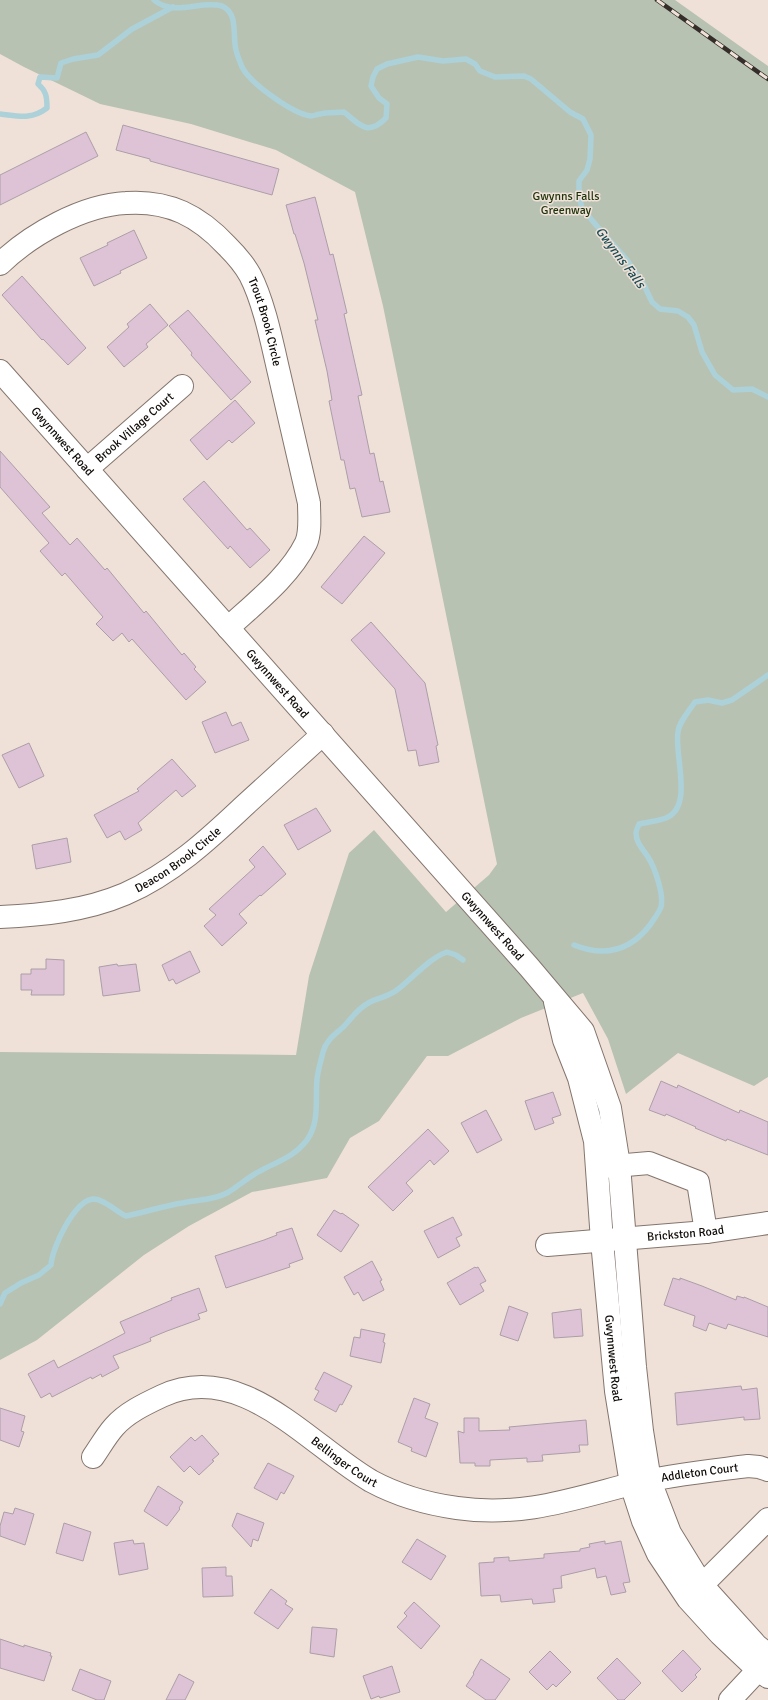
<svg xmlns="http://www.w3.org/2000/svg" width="768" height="1700" font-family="Signika,sans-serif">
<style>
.green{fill:#b8c2b2}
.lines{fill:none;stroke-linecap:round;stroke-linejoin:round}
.stream{stroke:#acd1d9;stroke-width:5.5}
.building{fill:#dec3d6;stroke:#ab9ea8}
.minor-casing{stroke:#83756d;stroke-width:24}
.minor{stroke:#fff;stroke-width:22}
.rail-casing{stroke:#342d29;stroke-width:4.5}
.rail{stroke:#f0e1d8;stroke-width:3;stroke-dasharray:9;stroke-linecap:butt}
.labels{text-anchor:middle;stroke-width:3;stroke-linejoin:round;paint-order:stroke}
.park-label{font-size:12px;fill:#1d330a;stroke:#f0e1d8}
.street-label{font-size:12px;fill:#100b08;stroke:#f0e1d8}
.water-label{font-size:13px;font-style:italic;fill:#194d57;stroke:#f0e1d8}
</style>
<rect width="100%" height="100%" fill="#f0e1d8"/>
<polygon class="green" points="0,0 675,0 768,66 768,1077 754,1086 678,1053 626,1094 608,1039 583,993 521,1018 448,1056 427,1056 379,1121 350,1138 327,1178 252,1192 189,1226 144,1255 37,1340 0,1360 0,1052 296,1055 309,976 349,853 374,830 446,912 489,875 497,864 383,306 355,192 276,150 191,124 100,104 24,67 0,54"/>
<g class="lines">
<g class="stream">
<path d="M154,0C174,17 200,0 222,6C239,14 232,35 236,50C237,55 240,62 242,67C250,83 293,114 311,116C314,116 317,114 320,114C328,112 336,113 344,112C361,126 368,136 386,118L387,104L379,98L371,86L373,77L377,69L387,64L418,57L443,61L466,59L475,64L480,71L495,77L524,76L531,79L570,112L583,119L591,135L590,159L587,170L579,181V196L582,208L596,225L627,260L644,285L652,302L660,309L678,311L688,317L694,325L702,352L715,375L733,390L752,389L768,397"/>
<path d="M0,114C19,116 31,120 47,108C47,96 46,91 38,84L40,77L57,78L61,63L73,59L98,55L132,29L173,7"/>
<path d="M574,945C604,957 630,951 650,925C653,920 659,913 661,907C664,894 655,868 648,857C643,849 636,843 636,833C636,830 638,827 639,824C648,822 658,821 666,818C694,807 674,755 678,732C679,722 689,711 695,702L708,700L722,703L732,700L768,675"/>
<path d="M0,1304L5,1293L21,1283L39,1275L51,1265C52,1248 74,1201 93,1199C105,1199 116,1212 126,1216C145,1212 164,1206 182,1203C197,1200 214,1200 227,1193C239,1186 249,1176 262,1170C279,1161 295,1156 307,1140C320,1122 315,1099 317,1079C318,1070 321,1061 323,1052C326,1041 333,1036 341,1029C352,1019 355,1010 370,1002C379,998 389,996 397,990C412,979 429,958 447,952L456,955L463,960"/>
</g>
</g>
<g class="building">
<polygon points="123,125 279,169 272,195 150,161 150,159 116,150"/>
<polygon points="86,132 98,156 0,205 0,175"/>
<polygon points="315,197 330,255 333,254 347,313 344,314 362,395 358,396 370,454 374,453 380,482 383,481 390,512 362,517 355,488 350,489 344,460 341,460 329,401 332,400 327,371 315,320 318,320 304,263 295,234 294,234 286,205"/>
<polygon points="134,230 147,258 120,271 121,273 94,286 80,258 108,245 107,243"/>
<polygon points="22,276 86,348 68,365 43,339 42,340 2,295"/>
<polygon points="150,304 168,325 146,344 148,347 124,367 107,347 129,327 127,324"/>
<polygon points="188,310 251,382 231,400 191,355 192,353 169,326"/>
<polygon points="235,400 255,423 232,443 229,440 207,460 190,440"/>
<polygon points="0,451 50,507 42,513 70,545 77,538 105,570 107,568 144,613 146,611 182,655 184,653 196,667 194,669 206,682 186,700 132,639 129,642 122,633 113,641 96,624 103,617 65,573 62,576 40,551 49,543 0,487"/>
<polygon points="204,481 247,530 250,528 270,550 250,568 230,546 228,549 183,499"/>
<polygon points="364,536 385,553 342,604 321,587"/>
<polygon points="371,622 425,683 438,745 436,746 439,762 419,766 416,750 408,751 395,689 351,640"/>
<polygon points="226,712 232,726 241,722 249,740 215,753 202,722"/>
<polygon points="29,743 44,776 19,788 2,755"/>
<polygon points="172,759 196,786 182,797 176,790 138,823 142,830 125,840 120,831 107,838 94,815 139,791 137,789"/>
<polygon points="316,808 331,831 298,850 284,825"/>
<polygon points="67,838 71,862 36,869 32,845"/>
<polygon points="263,846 286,874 261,896 260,895 239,914 247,923 222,946 204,926 216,915 209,909 255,867 249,860"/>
<polygon points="190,951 200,972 176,984 173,979 169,981 162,965"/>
<polygon points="46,959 64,960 64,995 31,995 32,990 21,990 21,974 31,974 31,969 46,969"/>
<polygon points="117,964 118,966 136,964 140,991 103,996 99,967"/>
<polygon points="661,1081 677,1088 678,1085 739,1113 740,1110 768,1122 768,1155 727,1139 726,1141 695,1128 696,1127 666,1114 665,1116 649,1110"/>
<polygon points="553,1092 561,1115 552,1118 554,1123 535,1130 525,1101"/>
<polygon points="486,1110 502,1140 477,1153 461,1123"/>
<polygon points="428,1129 449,1151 434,1165 430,1160 406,1183 413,1191 393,1211 368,1187"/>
<polygon points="334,1210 341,1214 342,1213 359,1225 341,1252 317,1235"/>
<polygon points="453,1217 462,1235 456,1238 460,1246 438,1258 424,1231"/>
<polygon points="292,1228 303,1259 289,1264 290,1267 226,1288 215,1256 264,1240 277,1235 276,1233"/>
<polygon points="372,1261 382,1280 380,1281 384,1290 363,1301 358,1292 354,1295 344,1277"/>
<polygon points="475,1267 476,1268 478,1267 486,1281 480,1284 484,1291 460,1305 447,1283"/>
<polygon points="673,1278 680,1280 680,1278 702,1286 736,1300 737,1296 744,1298 744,1297 768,1307 768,1337 728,1324 726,1329 709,1323 706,1331 693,1326 695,1316 664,1305"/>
<polygon points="199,1288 207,1311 198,1314 200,1319 167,1331 150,1338 151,1341 113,1356 119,1368 102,1377 101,1374 92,1379 91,1377 52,1397 50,1393 41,1398 28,1374 54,1360 58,1368 125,1333 120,1322 172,1300 171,1298"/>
<polygon points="509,1306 528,1313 518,1341 500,1335"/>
<polygon points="581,1309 583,1336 554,1338 552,1313"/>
<polygon points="361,1329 385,1334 383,1342 385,1343 381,1363 350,1356 354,1337 360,1338"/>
<polygon points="324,1372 352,1386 342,1405 340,1404 336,1412 314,1400 319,1391 315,1389"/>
<polygon points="741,1386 742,1390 757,1388 760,1419 744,1420 744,1417 677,1425 675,1393"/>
<polygon points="414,1398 430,1404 425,1418 438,1423 426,1457 411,1451 412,1448 398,1442"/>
<polygon points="0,1408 25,1416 21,1431 24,1432 19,1447 0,1440"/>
<polygon points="464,1418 479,1418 479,1431 510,1430 509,1427 586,1420 588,1445 579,1445 580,1452 542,1455 543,1461 527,1462 527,1458 490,1460 490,1466 475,1466 475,1463 460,1463 458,1431 464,1433"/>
<polygon points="202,1435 219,1454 212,1460 214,1461 199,1475 190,1466 184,1472 170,1457 191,1437 195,1441"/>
<polygon points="268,1463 294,1476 284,1494 281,1492 277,1500 254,1488"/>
<polygon points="158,1486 183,1502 179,1508 180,1509 167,1526 144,1511"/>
<polygon points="15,1508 34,1514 25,1545 0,1536 0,1526 4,1512 13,1514"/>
<polygon points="237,1513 264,1523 258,1541 253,1539 251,1547 232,1526"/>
<polygon points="64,1523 91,1532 83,1561 56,1553"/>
<polygon points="417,1539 446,1556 431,1580 402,1562"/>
<polygon points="133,1540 134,1544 144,1543 148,1569 119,1575 114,1543"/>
<polygon points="605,1541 605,1544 621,1541 630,1582 623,1583 626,1592 611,1595 606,1576 597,1578 595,1568 561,1576 562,1588 553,1589 555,1602 533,1604 532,1599 501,1602 500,1595 481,1596 479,1563 494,1562 494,1558 509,1557 509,1561 544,1558 544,1554 580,1551 580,1549 590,1547 589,1544"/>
<polygon points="226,1567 226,1576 232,1576 233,1596 203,1597 202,1568"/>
<polygon points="271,1589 287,1601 285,1604 293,1609 278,1629 254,1613"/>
<polygon points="414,1602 440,1626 421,1649 397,1627 407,1616 404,1613"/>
<polygon points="312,1627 337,1629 334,1657 310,1653"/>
<polygon points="0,1639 24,1647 24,1645 51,1653 50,1656 52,1656 44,1681 0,1668"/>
<polygon points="683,1650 701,1669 695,1675 697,1677 682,1692 662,1671"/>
<polygon points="550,1651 571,1672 556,1687 553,1684 547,1690 529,1672"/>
<polygon points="617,1658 641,1683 624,1700 618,1700 597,1678"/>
<polygon points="481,1659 510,1679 495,1700 486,1700 466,1686 474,1674 473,1673"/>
<polygon points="392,1666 400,1692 380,1698 379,1696 371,1699 363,1676"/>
<polygon points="80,1669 111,1681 104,1700 97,1700 72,1690"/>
<polygon points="179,1674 194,1682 185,1700 166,1700"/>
</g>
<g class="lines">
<defs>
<g id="minor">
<path id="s1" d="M0,264C31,234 83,205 126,203C169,200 199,216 227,246C236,255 244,264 250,275C264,302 272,343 279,373C289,417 299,460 309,503C309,516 311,532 306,543C290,576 255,603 228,628"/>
<path id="s2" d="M0,371L529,967L583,1031L610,1108L619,1165L635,1367L642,1431L650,1481L670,1533L702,1585L757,1646L768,1654"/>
<path id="s3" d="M87,469L182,386"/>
<path id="s4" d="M0,917C42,915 85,911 125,894C171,874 208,840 244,806C270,782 297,758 323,734"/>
<path id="s5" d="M555,1002L564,1040L579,1078L595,1141L602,1241L616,1391L631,1484L643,1521L658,1554L688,1599L720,1634L758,1670L768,1677"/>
<polyline points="603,1167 649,1163 698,1182 706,1232"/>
<path id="s6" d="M547,1245L706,1232L768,1223"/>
<path id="s7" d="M93,1457C100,1447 106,1436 114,1427C126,1413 145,1404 162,1396C241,1359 309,1445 371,1481C397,1495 428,1504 457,1508C521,1517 569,1500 631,1484C669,1475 709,1471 748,1466L759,1467L768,1470"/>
<polyline points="691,1596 768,1519"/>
<polyline points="730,1700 758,1670 765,1659"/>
</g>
</defs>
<use href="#minor" class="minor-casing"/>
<use href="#minor" class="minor"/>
<defs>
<polyline id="rail" points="657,0 768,79"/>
</defs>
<use href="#rail" class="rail-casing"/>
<use href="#rail" class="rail"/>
</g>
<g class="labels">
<g class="park-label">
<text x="566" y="200">Gwynns Falls<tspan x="566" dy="14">Greenway</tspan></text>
</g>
<g class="street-label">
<text dy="4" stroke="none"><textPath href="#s1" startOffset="343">Trout Brook Circle</textPath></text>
<text dy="4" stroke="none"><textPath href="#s3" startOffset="63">Brook Village Court</textPath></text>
<text dy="4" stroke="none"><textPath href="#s2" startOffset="94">Gwynnwest Road</textPath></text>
<text dy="4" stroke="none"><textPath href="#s2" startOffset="418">Gwynnwest Road</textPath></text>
<text dy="4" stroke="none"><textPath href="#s4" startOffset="191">Deacon Brook Circle</textPath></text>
<text dy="4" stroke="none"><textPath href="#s2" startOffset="742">Gwynnwest Road</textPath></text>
<text dy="4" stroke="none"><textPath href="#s6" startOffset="139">Brickston Road</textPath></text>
<text dy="4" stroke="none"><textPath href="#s5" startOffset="363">Gwynnwest Road</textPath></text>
<text dy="4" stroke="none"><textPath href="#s7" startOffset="299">Bellinger Court</textPath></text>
<text dy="4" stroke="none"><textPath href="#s7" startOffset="669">Addleton Court</textPath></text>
</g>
<g class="water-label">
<text transform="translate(621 257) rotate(53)" y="5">Gwynns Falls</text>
</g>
</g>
</svg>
